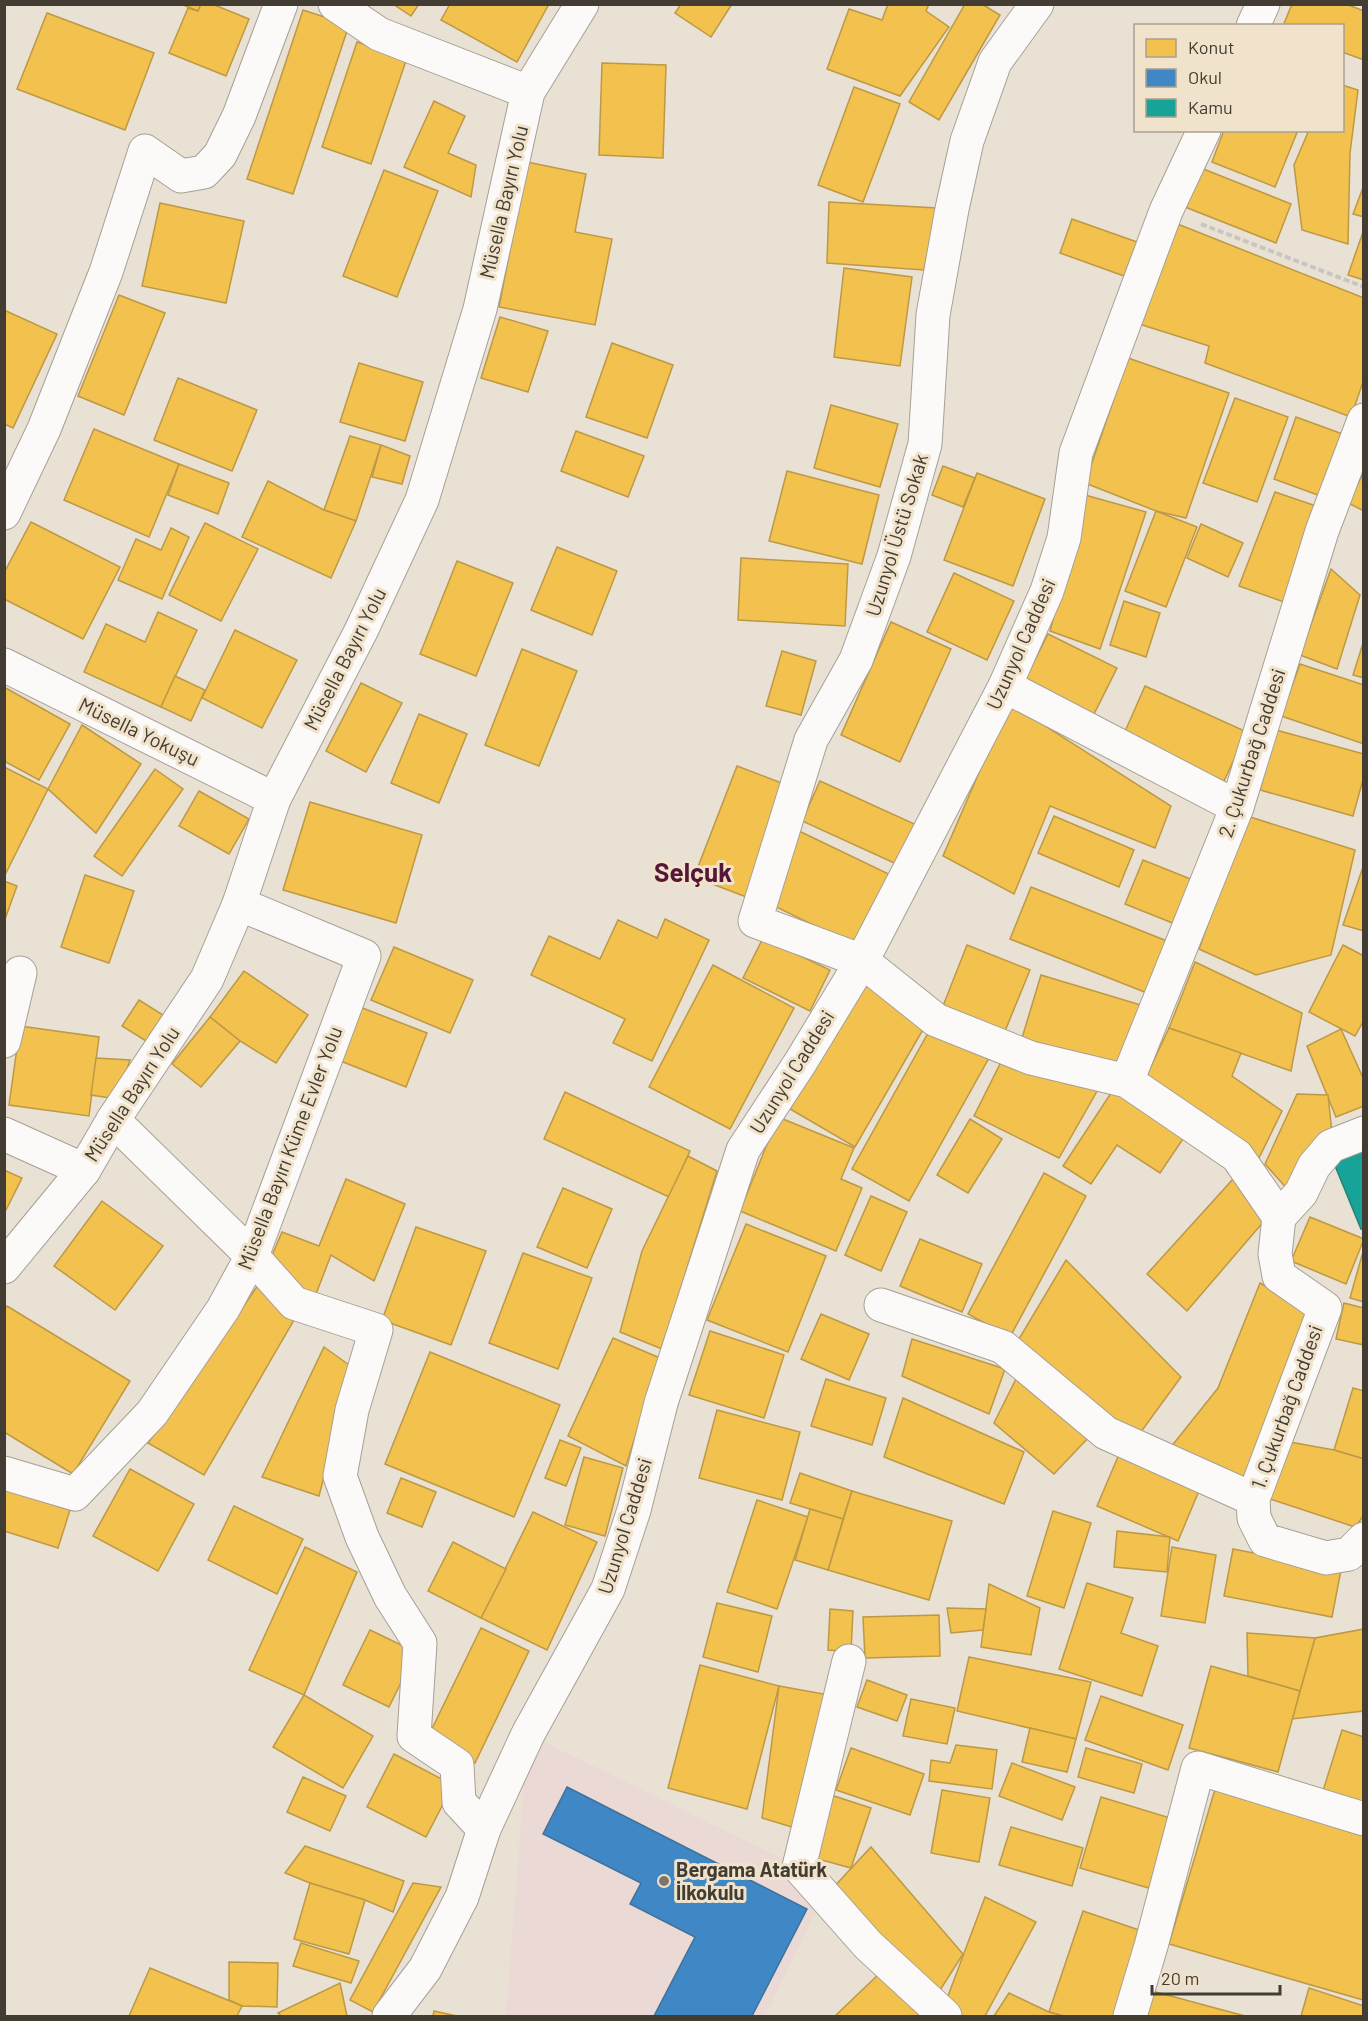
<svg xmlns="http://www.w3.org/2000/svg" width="1368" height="2021" font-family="Barlow,sans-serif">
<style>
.education{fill:#ebd9d6}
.homes{fill:#f2c14e;stroke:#bd9946;stroke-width:1.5}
.schools{fill:#3f88c5;stroke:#407199;stroke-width:1.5}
.public{fill:#17a398;stroke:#248479;stroke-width:1.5}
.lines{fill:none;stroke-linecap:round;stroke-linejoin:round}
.street-casing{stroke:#a6a095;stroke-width:35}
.path{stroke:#c9c6c2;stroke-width:4;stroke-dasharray:6 3;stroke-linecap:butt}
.street{stroke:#fcfaf8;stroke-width:33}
.poi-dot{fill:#7c766a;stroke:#f1e3cb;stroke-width:2}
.labels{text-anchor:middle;stroke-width:6;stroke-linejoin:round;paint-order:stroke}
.street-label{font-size:20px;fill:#423c32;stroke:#f1e3cb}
.poi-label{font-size:20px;font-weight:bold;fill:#423c32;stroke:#f1e3cb;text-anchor:start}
.district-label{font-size:26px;font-weight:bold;fill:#561636;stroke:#f1e3cb}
</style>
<rect width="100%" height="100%" fill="#e9e1d3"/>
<polygon class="education" points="528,1734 799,1867 824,1895 765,2016 506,2016"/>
<g class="homes">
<polygon points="181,4 201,4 198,11"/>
<polygon points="201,4 212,4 249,19 226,76 169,53 188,8 198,11"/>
<polygon points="393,4 419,4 411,16"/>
<polygon points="450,4 549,4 517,62 441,20"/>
<polygon points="681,4 732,4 711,37 675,13"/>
<polygon points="888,4 929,4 926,11 949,27 900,96 827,69 849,9 882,20"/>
<polygon points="965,4 982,4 1000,15 939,120 909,102"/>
<polygon points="1292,4 1346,4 1364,11 1364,60 1342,52 1342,26 1283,26"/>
<polygon points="303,10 349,25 293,194 247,179"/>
<polygon points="47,13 154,53 125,130 17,89"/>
<polygon points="357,42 407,58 371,164 322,147"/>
<polygon points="602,63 666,65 663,158 599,155"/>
<polygon points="1342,85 1358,90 1350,153 1348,244 1302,230 1294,165 1309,130 1342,130"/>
<polygon points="854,87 900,104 863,202 818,185"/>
<polygon points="434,101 465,116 448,153 476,165 471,197 404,167"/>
<polygon points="1224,130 1298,130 1275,187 1212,162"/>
<polygon points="527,162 586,174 575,232 612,239 595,325 499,307"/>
<polygon points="1201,168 1291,204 1276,243 1185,207"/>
<polygon points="384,170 438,191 397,297 343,276"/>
<polygon points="1364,185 1364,217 1353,214"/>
<polygon points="829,202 937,208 924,270 827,263"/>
<polygon points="160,203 244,221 226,303 142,286"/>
<polygon points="1072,219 1137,242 1124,276 1060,253"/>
<polygon points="1175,223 1364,298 1364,379 1351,417 1205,363 1209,346 1139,324"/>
<polygon points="1364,229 1364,280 1348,275"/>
<polygon points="844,268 912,277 900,366 834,357"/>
<polygon points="119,295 165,313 124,415 78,396"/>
<polygon points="4,310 57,334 13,428 4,424"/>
<polygon points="500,317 548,331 528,392 481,378"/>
<polygon points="612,343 673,365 647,438 586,417"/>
<polygon points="1128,358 1229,393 1186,518 1156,511 1085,483"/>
<polygon points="359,363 423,382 405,441 340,422"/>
<polygon points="178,378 257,410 232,471 154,440"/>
<polygon points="1235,398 1288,417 1257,502 1203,483"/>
<polygon points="831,405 898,424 880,487 814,468"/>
<polygon points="1296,417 1348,436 1326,498 1274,479"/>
<polygon points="94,429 179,464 149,537 64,500"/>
<polygon points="576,431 644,456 628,497 561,471"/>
<polygon points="350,436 381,445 356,521 324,510"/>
<polygon points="381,445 410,456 402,484 372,477"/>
<polygon points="179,464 229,483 218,514 168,495"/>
<polygon points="943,466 975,478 963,507 932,495"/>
<polygon points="787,471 879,495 862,564 769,541"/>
<polygon points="1364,472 1364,511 1348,503"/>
<polygon points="977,473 1045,499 1013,586 944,560"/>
<polygon points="268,481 324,510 356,521 331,578 242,537"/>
<polygon points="1275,492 1319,507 1284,602 1239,586"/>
<polygon points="1085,495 1146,512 1100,649 1050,631"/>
<polygon points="1156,511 1197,527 1166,607 1125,591"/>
<polygon points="31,522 120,567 83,639 4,599 4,573"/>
<polygon points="205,523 258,549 221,621 169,595"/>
<polygon points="1201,524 1243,543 1228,577 1187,558"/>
<polygon points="171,528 189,537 162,599 118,580 136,539 161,550"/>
<polygon points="557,547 617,571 592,635 531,610"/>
<polygon points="741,558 848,564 845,626 738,620"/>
<polygon points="457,561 513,583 476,676 420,654"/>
<polygon points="1331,569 1360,595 1337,669 1300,655"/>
<polygon points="954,573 1014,601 987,660 927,632"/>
<polygon points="1124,601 1160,613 1146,657 1110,645"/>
<polygon points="158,612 197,630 161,707 84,672 106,624 145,642"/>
<polygon points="891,622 951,649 900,762 841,735"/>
<polygon points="235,630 297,660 262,728 202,698"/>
<polygon points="1048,634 1117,668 1093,716 1024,682"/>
<polygon points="1364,640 1364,678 1353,675"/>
<polygon points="522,649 577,671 539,766 485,745"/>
<polygon points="782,651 816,661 801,715 766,706"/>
<polygon points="1300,664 1364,685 1364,744 1281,716"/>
<polygon points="175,676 205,690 191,721 161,707"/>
<polygon points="361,683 402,703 366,772 326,751"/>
<polygon points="1145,686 1247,732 1224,781 1123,736"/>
<polygon points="4,687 70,724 39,780 4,761"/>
<polygon points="1009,703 1171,806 1155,848 1050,806 1014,894 943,856"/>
<polygon points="419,714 467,734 439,803 391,783"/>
<polygon points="82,725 141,764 96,833 48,789"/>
<polygon points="1276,730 1364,754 1364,776 1353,816 1260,790"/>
<polygon points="737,766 792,787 749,898 694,877"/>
<polygon points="4,767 48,789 4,877"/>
<polygon points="155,769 183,789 122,876 94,856"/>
<polygon points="820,781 921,827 903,867 802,821"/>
<polygon points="199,791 249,819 229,854 179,826"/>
<polygon points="310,802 422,835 396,923 283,890"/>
<polygon points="1054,816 1134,850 1119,887 1038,853"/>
<polygon points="1247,816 1355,850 1331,955 1256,975 1199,949"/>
<polygon points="799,831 897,878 862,949 764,901"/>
<polygon points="1143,860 1198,882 1180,926 1125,904"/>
<polygon points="1364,864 1364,931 1343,925"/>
<polygon points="85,875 134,891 109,963 61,947"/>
<polygon points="4,881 17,886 4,922"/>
<polygon points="1031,887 1167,941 1147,993 1010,939"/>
<polygon points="665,919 709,940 652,1061 613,1043 625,1019 531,975 549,936 600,959 618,920 657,938"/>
<polygon points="763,938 830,970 810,1011 743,978"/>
<polygon points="967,945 1030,970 1003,1036 941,1011"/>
<polygon points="1343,945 1364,956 1364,1020 1355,1036 1309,1012"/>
<polygon points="394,947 473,980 450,1033 371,1000"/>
<polygon points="1195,962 1302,1013 1291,1071 1169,1028"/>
<polygon points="713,965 794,1008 730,1129 649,1087"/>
<polygon points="244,971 308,1015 276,1063 240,1041 210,1017"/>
<polygon points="1041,975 1144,1006 1124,1069 1022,1038"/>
<polygon points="863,983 928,1021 855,1147 790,1109"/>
<polygon points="139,1000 163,1015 146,1041 122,1026"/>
<polygon points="360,1007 427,1033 406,1087 338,1060"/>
<polygon points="210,1017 240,1041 201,1087 172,1064"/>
<polygon points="20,1026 99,1037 89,1116 9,1105"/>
<polygon points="932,1026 989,1058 909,1201 852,1169"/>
<polygon points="1169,1028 1241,1053 1232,1076 1282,1111 1259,1158 1145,1079"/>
<polygon points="1341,1029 1364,1080 1364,1106 1336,1117 1307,1046"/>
<polygon points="96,1058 130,1060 117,1099 91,1095"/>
<polygon points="1003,1058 1100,1086 1059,1158 974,1116"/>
<polygon points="1113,1090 1185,1136 1160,1173 1117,1145 1091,1184 1063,1166"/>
<polygon points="565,1092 690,1151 669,1197 544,1139"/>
<polygon points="1297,1094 1328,1095 1332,1133 1290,1192 1265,1164"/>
<polygon points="778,1117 854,1148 841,1179 862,1188 836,1251 740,1211"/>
<polygon points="970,1119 1002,1139 968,1193 937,1175"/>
<polygon points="688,1156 717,1171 662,1349 620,1332 642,1251"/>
<polygon points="4,1170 22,1178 4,1214"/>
<polygon points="1044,1173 1086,1196 1010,1337 968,1314"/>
<polygon points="1234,1178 1265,1220 1187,1311 1147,1274"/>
<polygon points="346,1179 405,1204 374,1281 331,1255 313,1302 270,1260 282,1232 319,1246"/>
<polygon points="563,1188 612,1209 587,1268 537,1247"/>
<polygon points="871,1196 907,1212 881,1271 845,1255"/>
<polygon points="102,1201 163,1246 115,1310 54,1266"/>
<polygon points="1310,1217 1364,1239 1346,1284 1291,1261"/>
<polygon points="746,1224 826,1256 788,1352 707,1320"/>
<polygon points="416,1227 486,1251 451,1345 382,1320"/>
<polygon points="920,1239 982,1264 962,1312 900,1286"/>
<polygon points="523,1253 592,1278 558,1369 489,1343"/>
<polygon points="1362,1255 1364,1255 1364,1302 1350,1298"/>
<polygon points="1066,1260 1181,1377 1138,1436 1016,1344"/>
<polygon points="261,1281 297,1315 204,1475 148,1443"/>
<polygon points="1260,1283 1311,1312 1249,1487 1163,1457 1218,1388"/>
<polygon points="1344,1303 1364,1308 1364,1345 1336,1339"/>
<polygon points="7,1306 130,1381 73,1474 4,1432 4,1310"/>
<polygon points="821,1314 869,1334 849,1380 801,1359"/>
<polygon points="710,1331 784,1355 764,1418 689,1395"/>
<polygon points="613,1338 660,1358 626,1466 568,1436"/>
<polygon points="912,1339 1005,1369 989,1414 902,1376"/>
<polygon points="324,1347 352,1367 319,1496 262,1477"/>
<polygon points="430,1352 560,1405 514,1517 385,1464"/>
<polygon points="826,1379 886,1398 872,1445 811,1426"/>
<polygon points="1016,1379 1089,1437 1054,1474 994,1423"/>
<polygon points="1353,1388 1364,1391 1364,1459 1334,1450"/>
<polygon points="903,1398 1024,1452 1004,1504 884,1457"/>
<polygon points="717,1410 800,1432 782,1500 699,1478"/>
<polygon points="560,1440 581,1448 566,1486 545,1478"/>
<polygon points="1290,1442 1334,1450 1364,1459 1364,1515 1355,1527 1270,1499"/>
<polygon points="1120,1452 1201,1486 1178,1541 1097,1506"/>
<polygon points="584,1457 623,1468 605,1536 565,1525"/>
<polygon points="130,1469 194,1504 158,1571 93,1536"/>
<polygon points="800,1473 852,1491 843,1519 790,1503"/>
<polygon points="401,1478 436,1492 422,1527 387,1513"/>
<polygon points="4,1489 70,1510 58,1548 4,1531"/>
<polygon points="852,1491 952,1521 929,1600 828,1570"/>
<polygon points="757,1500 808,1517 777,1609 727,1592"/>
<polygon points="234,1506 303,1539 277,1594 208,1560"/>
<polygon points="810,1509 843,1519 828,1570 795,1560"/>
<polygon points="1053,1511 1091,1523 1064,1608 1027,1596"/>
<polygon points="533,1512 597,1542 547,1650 481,1618"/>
<polygon points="1117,1531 1170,1537 1167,1572 1114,1567"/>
<polygon points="453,1542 506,1569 481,1618 428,1591"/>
<polygon points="305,1547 357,1572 304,1695 249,1670"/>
<polygon points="1172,1547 1216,1555 1205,1623 1161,1616"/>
<polygon points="1233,1549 1341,1570 1332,1617 1224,1596"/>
<polygon points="1087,1583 1133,1598 1121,1633 1158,1646 1142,1696 1059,1669"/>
<polygon points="989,1584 1040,1608 1031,1655 981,1647"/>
<polygon points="717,1603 772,1616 758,1672 703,1657"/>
<polygon points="947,1608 986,1609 983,1630 951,1633"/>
<polygon points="830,1609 853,1611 851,1652 828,1650"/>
<polygon points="939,1615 940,1656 865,1658 863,1617"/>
<polygon points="481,1628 529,1651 475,1763 427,1739"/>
<polygon points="1364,1629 1364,1711 1292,1719 1315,1638"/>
<polygon points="370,1630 416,1652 389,1707 343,1685"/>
<polygon points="1247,1633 1315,1638 1300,1691 1248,1676"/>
<polygon points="969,1657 1091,1682 1076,1739 957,1711"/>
<polygon points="700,1665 779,1686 747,1809 668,1788"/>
<polygon points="1211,1666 1300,1691 1278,1772 1189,1748"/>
<polygon points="867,1680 907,1695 897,1721 857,1707"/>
<polygon points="779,1686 835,1696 805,1831 762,1818"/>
<polygon points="304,1695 373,1736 343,1788 273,1747"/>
<polygon points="1101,1696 1183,1725 1168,1770 1085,1740"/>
<polygon points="911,1699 955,1708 947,1744 903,1736"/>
<polygon points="1030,1728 1076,1739 1067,1772 1022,1762"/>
<polygon points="1342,1730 1364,1737 1364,1807 1322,1794"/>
<polygon points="956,1745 997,1750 992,1789 929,1781 931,1760 950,1763"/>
<polygon points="851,1748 924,1774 910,1815 836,1790"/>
<polygon points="1086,1748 1142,1764 1134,1793 1078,1777"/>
<polygon points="394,1754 453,1785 426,1837 367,1807"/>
<polygon points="1012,1763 1075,1787 1062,1820 999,1796"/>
<polygon points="303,1777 346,1796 330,1831 287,1812"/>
<polygon points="1216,1786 1364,1830 1363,2000 1169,1944"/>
<polygon points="942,1790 990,1798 979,1862 931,1853"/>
<polygon points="831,1795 871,1808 851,1868 818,1859"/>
<polygon points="1101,1797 1180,1821 1159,1891 1080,1868"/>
<polygon points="1011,1827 1083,1848 1072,1886 999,1865"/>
<polygon points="305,1846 404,1881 393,1912 365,1900 310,1883 285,1873"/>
<polygon points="871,1847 963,1954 937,1995 832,1889"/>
<polygon points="310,1883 365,1900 349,1954 294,1939"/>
<polygon points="413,1883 441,1887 373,2012 350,2000"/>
<polygon points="985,1897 1036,1922 985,2016 961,2016 945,2004"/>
<polygon points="1083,1911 1148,1933 1119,2016 1063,2016 1049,2012"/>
<polygon points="301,1943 359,1961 351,1983 293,1966"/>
<polygon points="229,1962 278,1963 277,2007 242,2006 229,2000"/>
<polygon points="150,1968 242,2006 237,2016 129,2016"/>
<polygon points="882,1971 927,2016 835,2016"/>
<polygon points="340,1983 347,2016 281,2016 278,2013"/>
<polygon points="1309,1988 1364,2006 1364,2016 1301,2016"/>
<polygon points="1152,1991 1245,2016 1145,2016"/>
<polygon points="1009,1993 1049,2012 1063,2016 994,2016"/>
<polygon points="434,2011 457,2016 433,2016"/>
</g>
<polygon class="schools" points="567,1787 807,1909 752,2016 654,2016 695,1937 630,1904 641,1883 543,1834"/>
<polygon class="public" points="1364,1149 1364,1228 1361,1229 1333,1161"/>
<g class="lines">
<defs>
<g id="street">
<polyline points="335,4 379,34 528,92"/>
<polyline points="1037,4 995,62 967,141 952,209 933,315 925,444 894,556 856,660 811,740 755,921 862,961 936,1020 1031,1058 1127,1081 1237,1156 1279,1217 1275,1254 1279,1276 1325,1308 1253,1499 1254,1518 1265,1540 1326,1558 1349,1554 1364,1539"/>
<polyline points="1253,26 1263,4"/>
<polyline points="4,513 44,429 106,272 145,151 181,176 204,172 220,155 239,116 281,4"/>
<polyline points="4,665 274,799"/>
<polyline points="1005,686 1237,807"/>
<polyline points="4,1041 20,973"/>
<polyline points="1127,1081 1237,807 1322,531 1364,420"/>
<polyline points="113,1120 252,1256 294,1303 376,1330 352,1410 340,1476 362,1537 390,1596 420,1643 414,1736 457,1765 459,1802 484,1829"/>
<polyline points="4,1134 84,1170"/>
<polyline points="1279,1217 1301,1193 1314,1166 1331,1146 1364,1133"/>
<polyline points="4,1267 84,1170 113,1120 207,979 239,904 274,799 361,631 422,500 480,309 528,92 582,4"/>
<polyline points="881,1305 1003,1347 1106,1433 1253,1499"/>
<polyline points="4,1473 75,1494 152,1413 223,1309 252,1256 364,956 239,904"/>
<polyline points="849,1661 799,1867 868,1945 945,2016"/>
<polyline points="389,2016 425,1969 462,1897 484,1829 528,1734 608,1589 634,1510 661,1403 743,1150 800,1063 862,961 1005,686 1047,591 1064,538 1076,453 1166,211 1204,130"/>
<polyline points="1130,2016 1151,1946 1198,1768 1364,1819"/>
</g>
</defs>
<use href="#street" class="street-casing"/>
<polyline class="path" points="1201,224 1364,287"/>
<use href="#street" class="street"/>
</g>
<circle class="poi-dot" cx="664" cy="1881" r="6"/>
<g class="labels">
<g class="street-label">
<text transform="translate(504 202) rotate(-77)" y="7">Müsella Bayırı Yolu</text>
<text transform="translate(897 535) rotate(-73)" y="7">Uzunyol Üstü Sokak</text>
<text transform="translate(1021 644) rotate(-66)" y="7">Uzunyol Caddesi</text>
<text transform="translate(345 659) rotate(-63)" y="7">Müsella Bayırı Yolu</text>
<text transform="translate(139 732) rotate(26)" y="7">Müsella Yokuşu</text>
<text transform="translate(1252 753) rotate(-72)" y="7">2. Çukurbağ Caddesi</text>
<text transform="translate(792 1072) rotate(-58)" y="7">Uzunyol Caddesi</text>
<text transform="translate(132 1094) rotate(-57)" y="7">Müsella Bayırı Yolu</text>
<text transform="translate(290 1148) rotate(-69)" y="7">Müsella Bayırı Küme Evler Yolu</text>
<text transform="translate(1287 1407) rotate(-70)" y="7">1. Çukurbağ Caddesi</text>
<text transform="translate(625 1526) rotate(-73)" y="7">Uzunyol Caddesi</text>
</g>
<g class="poi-label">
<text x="676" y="1877">Bergama Atatürk<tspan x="676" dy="23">İlkokulu</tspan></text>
</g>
<g class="district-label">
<text x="693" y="882">Selçuk</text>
</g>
</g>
<rect width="1368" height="2021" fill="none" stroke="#423c32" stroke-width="12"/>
<rect x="1134" y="24" width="210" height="108" fill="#f1e3cb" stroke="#aba08e" stroke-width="1.5"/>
<rect x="1146" y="39" width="30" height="18" fill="#f2c14e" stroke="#aba08e" stroke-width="1.5"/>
<text x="1188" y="54" font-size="18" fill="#423c32">Konut</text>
<rect x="1146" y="69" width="30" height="18" fill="#3f88c5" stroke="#aba08e" stroke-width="1.5"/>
<text x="1188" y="84" font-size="18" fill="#423c32">Okul</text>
<rect x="1146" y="99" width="30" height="18" fill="#17a398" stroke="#aba08e" stroke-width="1.5"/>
<text x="1188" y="114" font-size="18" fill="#423c32">Kamu</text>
<path d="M1152 1985v9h128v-9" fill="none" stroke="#423c32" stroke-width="3"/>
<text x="1161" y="1985" font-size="18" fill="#423c32" stroke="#f1e3cb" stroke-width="4.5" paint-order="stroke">20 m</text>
</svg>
